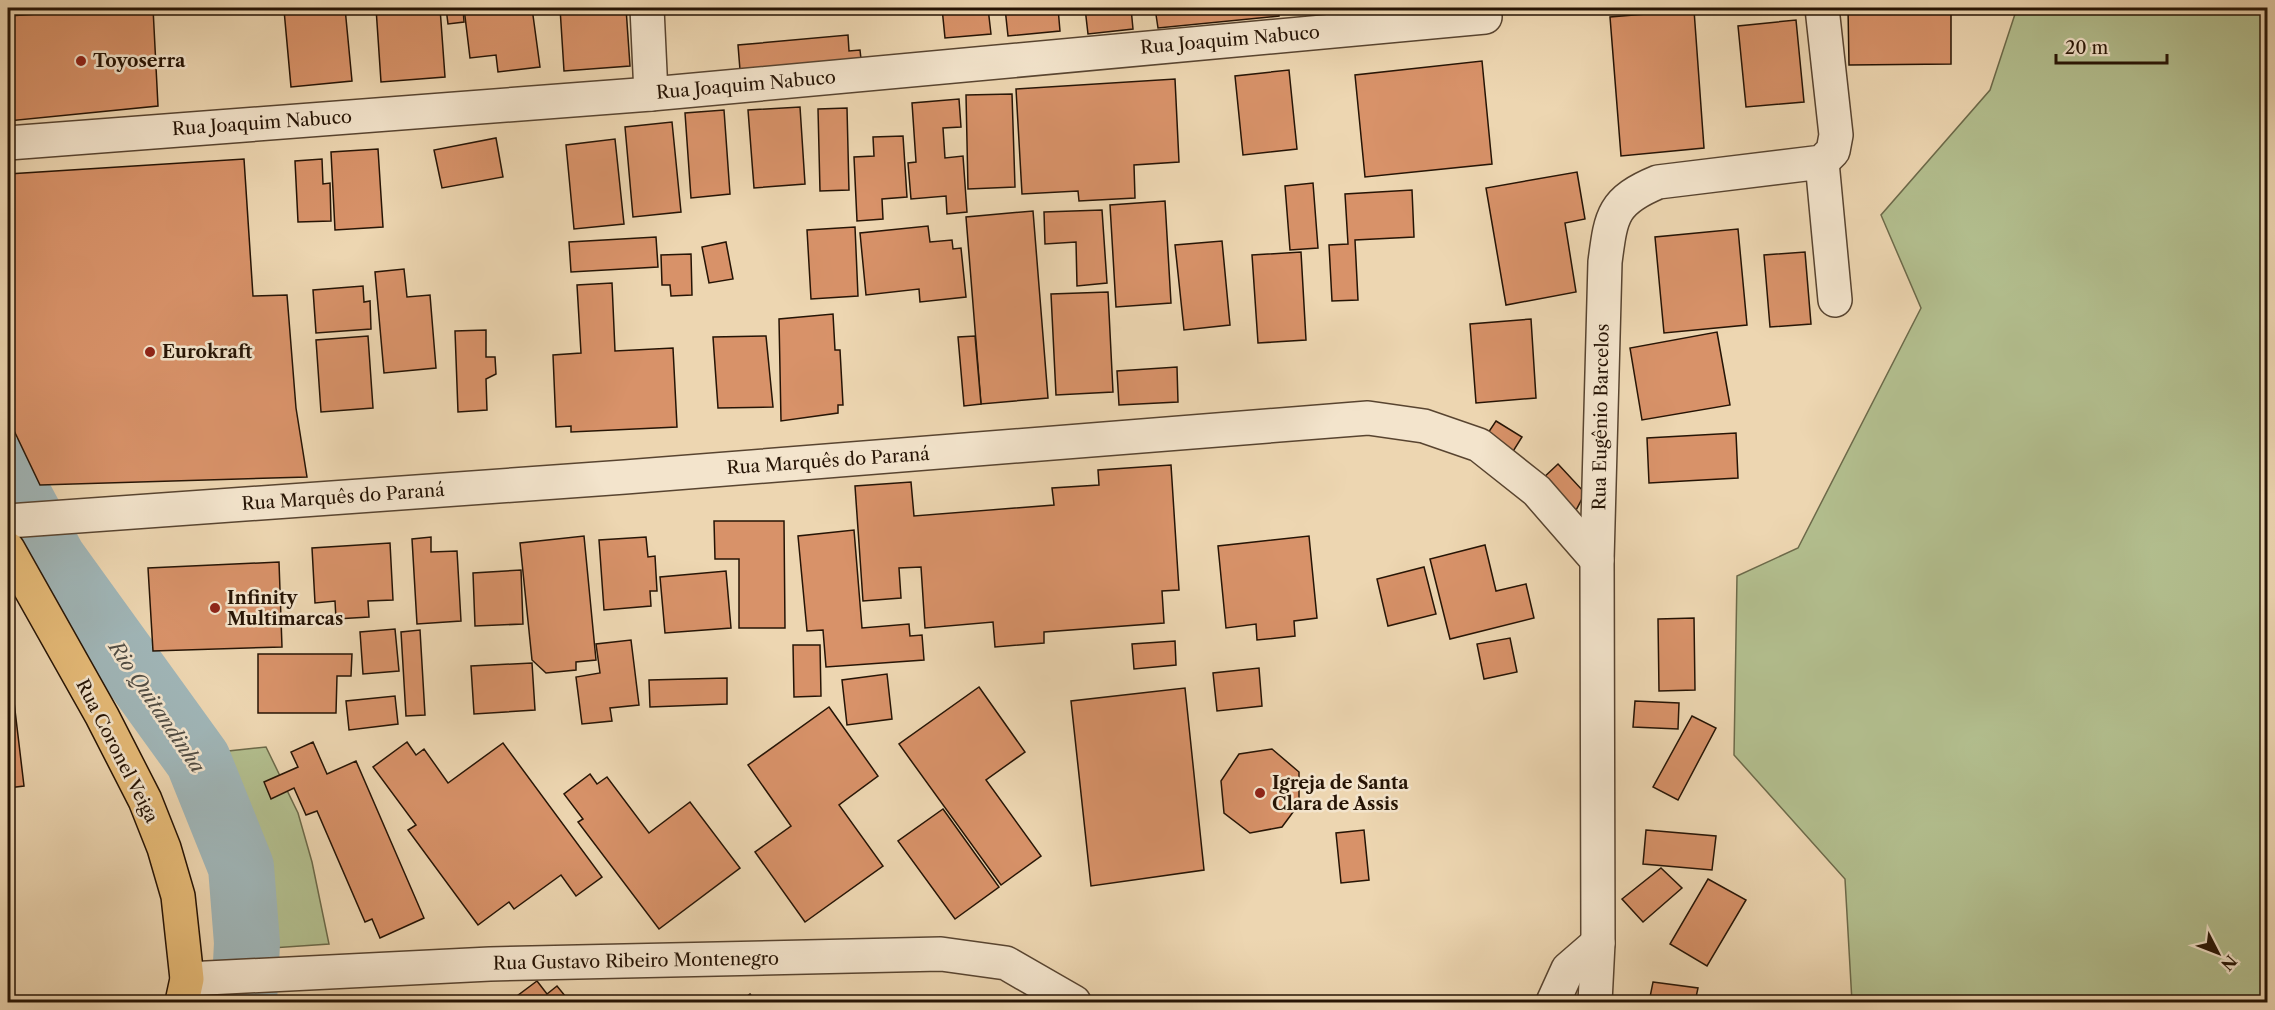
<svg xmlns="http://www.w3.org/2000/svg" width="2275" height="1010" font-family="'Libre Caslon Text',serif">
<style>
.green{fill:#b3bf8f;stroke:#6c6a4a;stroke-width:1.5}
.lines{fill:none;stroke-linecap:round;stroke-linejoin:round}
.river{stroke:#a0b6b8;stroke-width:66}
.building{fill:#d89269;stroke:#261405;stroke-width:1.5}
.minor-casing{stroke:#584430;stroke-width:36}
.major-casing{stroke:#261405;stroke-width:36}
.minor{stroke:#f3e4cc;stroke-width:33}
.major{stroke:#e6bb78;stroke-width:33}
.poi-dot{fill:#8f2418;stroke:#f3e4cc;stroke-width:2}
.labels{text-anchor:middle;stroke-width:5;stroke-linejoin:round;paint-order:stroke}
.street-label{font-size:18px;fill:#261405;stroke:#f3e4cc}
.poi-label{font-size:18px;font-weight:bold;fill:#261405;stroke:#f3e4cc;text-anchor:start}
.water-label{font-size:20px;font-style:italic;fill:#514d44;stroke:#f3e4cc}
</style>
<rect width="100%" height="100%" fill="#edd6b1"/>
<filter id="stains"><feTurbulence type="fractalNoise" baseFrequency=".00333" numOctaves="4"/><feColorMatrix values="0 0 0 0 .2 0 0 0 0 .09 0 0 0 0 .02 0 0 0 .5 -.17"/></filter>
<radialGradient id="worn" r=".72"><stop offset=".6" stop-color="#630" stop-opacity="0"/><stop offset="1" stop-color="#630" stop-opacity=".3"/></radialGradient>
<g class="green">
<polygon points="2017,8 2267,8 2267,1002 1852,1002 1845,879 1734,755 1737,576 1798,548 1921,308 1881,215 1990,90"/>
<polygon points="266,747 298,813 312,862 329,944 272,948 268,893 257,852 210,753"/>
</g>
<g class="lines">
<polyline class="river" points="8,470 14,487 53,559 198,760 241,867 247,943 244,1002"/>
</g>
<g class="building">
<polygon points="128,8 153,8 158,106 8,121 8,16"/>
<polygon points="311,8 345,8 352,81 291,87 284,10"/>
<polygon points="376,8 440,8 445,77 381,82"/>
<polygon points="446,8 463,8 464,22 448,24"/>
<polygon points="464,8 532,8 540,67 498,72 496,55 470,58"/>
<polygon points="560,8 626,8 630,66 564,71"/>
<polygon points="942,8 988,8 991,34 945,38"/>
<polygon points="1005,8 1058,8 1060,31 1008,36"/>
<polygon points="1085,8 1131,8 1133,29 1088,34"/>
<polygon points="1155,8 1279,8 1279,16 1158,28"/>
<polygon points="1848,8 1951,8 1951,64 1849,65"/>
<polygon points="1694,10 1704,148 1621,156 1610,17"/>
<polygon points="1796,20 1804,102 1746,107 1738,26"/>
<polygon points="848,35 849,51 860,50 861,59 740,70 738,45"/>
<polygon points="1482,61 1492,164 1365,177 1355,75"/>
<polygon points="1289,70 1297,149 1243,155 1235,76"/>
<polygon points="1175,79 1179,162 1134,165 1135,198 1079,201 1078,191 1022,194 1016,89"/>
<polygon points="1012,94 1015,187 968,189 966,95"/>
<polygon points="959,99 961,127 943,128 945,158 963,156 967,212 947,214 946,196 911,199 908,163 916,162 912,103"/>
<polygon points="800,107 805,184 754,188 748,110"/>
<polygon points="847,108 849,190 820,191 818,109"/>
<polygon points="724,110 730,194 691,198 685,113"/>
<polygon points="672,122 681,212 633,217 625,127"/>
<polygon points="903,136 907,197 882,199 883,219 857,221 854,157 874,156 873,137"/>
<polygon points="496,138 503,177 442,188 434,150"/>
<polygon points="615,139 624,224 574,229 566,145"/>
<polygon points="378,149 383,227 335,230 331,152"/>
<polygon points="244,159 253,296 287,295 296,408 307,477 40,485 8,418 8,174"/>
<polygon points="322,159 323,184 330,183 331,221 298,222 295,161"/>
<polygon points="1577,172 1585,219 1565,223 1576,292 1506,305 1486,188"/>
<polygon points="1313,183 1318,248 1290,250 1285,186"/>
<polygon points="1412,190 1414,237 1355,240 1358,300 1332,301 1329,245 1348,244 1345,194"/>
<polygon points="1165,201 1171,303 1116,307 1110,205"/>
<polygon points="1102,210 1107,283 1077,286 1076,242 1045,244 1044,212"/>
<polygon points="1033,211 1048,398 981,404 966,217"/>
<polygon points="928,226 930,242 952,240 953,249 961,248 966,297 920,302 919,289 866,295 860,233"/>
<polygon points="855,227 858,296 811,299 807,230"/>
<polygon points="1738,229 1747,325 1664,333 1655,237"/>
<polygon points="656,237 658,267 571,272 569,242"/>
<polygon points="1222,241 1230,325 1184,330 1175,245"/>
<polygon points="726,242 733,279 709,283 702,247"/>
<polygon points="1301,252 1306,340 1258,343 1252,255"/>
<polygon points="1805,252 1811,324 1770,327 1764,255"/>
<polygon points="691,254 692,295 671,296 670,285 662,285 661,255"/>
<polygon points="404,269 407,297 430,295 436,368 384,373 375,272"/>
<polygon points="612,283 615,351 673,348 677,427 571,432 571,426 556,427 553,355 581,353 577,285"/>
<polygon points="363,286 364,302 370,301 371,329 316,333 313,290"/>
<polygon points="1108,292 1113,392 1056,395 1051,294"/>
<polygon points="833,314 835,350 840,350 843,405 838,405 838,413 781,421 779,319"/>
<polygon points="1531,319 1536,398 1476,403 1470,324"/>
<polygon points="486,330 486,357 495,357 496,374 486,379 487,410 458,412 455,331"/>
<polygon points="1717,332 1730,405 1642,420 1630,348"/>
<polygon points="368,336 373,408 321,412 316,340"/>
<polygon points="766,336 773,407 718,408 713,337"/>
<polygon points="975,336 981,404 964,406 958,337"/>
<polygon points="1177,367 1178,402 1119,405 1117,371"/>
<polygon points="1496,421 1522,437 1512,453 1486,436"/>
<polygon points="1736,433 1738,478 1649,483 1647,438"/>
<polygon points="1558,464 1585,493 1573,516 1540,481"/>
<polygon points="1171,465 1179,590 1162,591 1164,623 1044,632 1044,643 995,647 993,622 925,628 921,567 899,568 901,598 863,601 855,486 911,482 914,516 1054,505 1052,488 1099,485 1098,470"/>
<polygon points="714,521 784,521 785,628 739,628 739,559 715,559"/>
<polygon points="854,530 862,628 909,624 910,636 922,635 924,660 826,667 823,630 807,631 798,536"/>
<polygon points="584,536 596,660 576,662 576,670 546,673 532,660 520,543"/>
<polygon points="1309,536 1317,618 1294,621 1295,636 1257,640 1256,624 1226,628 1218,546"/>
<polygon points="431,537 431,552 457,551 461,621 417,624 412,539"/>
<polygon points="646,537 648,557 655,556 657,591 650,591 651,606 604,610 599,540"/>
<polygon points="390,543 393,600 368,601 369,617 336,619 335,601 315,603 312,548"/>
<polygon points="1485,545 1496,591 1526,584 1534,618 1450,639 1430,559"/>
<polygon points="279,562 282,647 153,651 148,568"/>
<polygon points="1424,567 1436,614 1388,626 1377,579"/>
<polygon points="521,570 523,624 475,626 473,573"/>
<polygon points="726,571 731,628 665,633 660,577"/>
<polygon points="1694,618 1695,690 1659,691 1658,619"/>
<polygon points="395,629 399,671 363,674 360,632"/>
<polygon points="420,630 425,715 406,716 401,632"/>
<polygon points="1510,638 1517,672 1484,679 1477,644"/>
<polygon points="631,640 639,705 610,708 612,721 582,724 576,677 600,673 596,644"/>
<polygon points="1175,641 1176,665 1134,669 1132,644"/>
<polygon points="793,645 820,645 821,696 794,697"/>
<polygon points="258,654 352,654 351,676 337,676 336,713 258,713"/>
<polygon points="532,663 535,710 474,714 471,666"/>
<polygon points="1259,668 1262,706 1217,711 1213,673"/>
<polygon points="887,674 892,719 847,725 842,680"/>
<polygon points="727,678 727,704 650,707 649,680"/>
<polygon points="12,685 24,786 8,788 8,686"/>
<polygon points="979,687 1025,752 986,780 1041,856 1001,885 899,744"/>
<polygon points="1185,688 1204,870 1091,886 1071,701"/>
<polygon points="395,696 398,724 349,730 346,701"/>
<polygon points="1635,701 1679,703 1678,729 1633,727"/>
<polygon points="829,707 878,776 839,805 883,866 805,922 755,852 791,826 748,765"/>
<polygon points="1692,716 1716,728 1678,800 1653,787"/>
<polygon points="313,742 327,774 356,761 424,918 380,938 372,919 365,922 317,811 306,815 294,788 271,799 264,782 298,767 291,752"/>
<polygon points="407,742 416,755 424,749 448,783 503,743 602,877 576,896 561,875 514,909 509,902 478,925 408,830 416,825 373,767"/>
<polygon points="1272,749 1299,772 1299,804 1282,827 1250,833 1224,813 1221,781 1239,754"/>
<polygon points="590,774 597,784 607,777 649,833 690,802 740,868 659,929 578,822 583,819 564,794"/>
<polygon points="943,809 999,887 955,919 898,841"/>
<polygon points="1364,830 1369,880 1341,883 1336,833"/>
<polygon points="1646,830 1716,836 1712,870 1643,864"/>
<polygon points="1661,868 1682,888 1643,922 1622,899"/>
<polygon points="1708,879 1746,900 1707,966 1670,944"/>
<polygon points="537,981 547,994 557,986 570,1002 509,1002"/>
<polygon points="1653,982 1698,988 1695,1002 1649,1002"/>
<polygon points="750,994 756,1002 739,1002"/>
<polygon points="1757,996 1758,1002 1708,1002 1708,1000"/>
</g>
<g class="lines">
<defs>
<g id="minor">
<polyline points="647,8 651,94"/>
<polyline points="8,143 651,94 1485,17"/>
<polyline points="1822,162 1835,300"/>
<polyline points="8,521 625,477 1368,418 1424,426 1479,445 1537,491 1597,560"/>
<polyline points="187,979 490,964 941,954 1006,963 1074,1002"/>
<polyline points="1553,1002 1568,969 1598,943"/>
<path d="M1595,1002L1598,943L1597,560L1605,262C1611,216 1612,201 1658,182L1822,162L1833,151L1836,135L1822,8"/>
</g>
<polyline id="major" points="8,549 102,716 145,800 164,848 178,896 187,979 182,1002"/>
</defs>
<use href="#minor" class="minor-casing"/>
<use href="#major" class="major-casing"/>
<use href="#minor" class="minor"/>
<use href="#major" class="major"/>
</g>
<g class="poi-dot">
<circle cx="81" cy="61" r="6"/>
<circle cx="150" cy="352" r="6"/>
<circle cx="215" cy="608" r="6"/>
<circle cx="1260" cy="793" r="6"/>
</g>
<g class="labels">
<g class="street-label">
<text transform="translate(1230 40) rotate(-5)" y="6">Rua Joaquim Nabuco</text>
<text transform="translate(746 85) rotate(-5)" y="6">Rua Joaquim Nabuco</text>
<text transform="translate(262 123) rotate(-4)" y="6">Rua Joaquim Nabuco</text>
<text transform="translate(1601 417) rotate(-89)" y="6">Rua Eugênio Barcelos</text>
<text transform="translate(828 461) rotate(-4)" y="6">Rua Marquês do Paraná</text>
<text transform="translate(343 497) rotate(-4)" y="6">Rua Marquês do Paraná</text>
<text transform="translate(117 751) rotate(63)" y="6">Rua Coronel Veiga</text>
<text transform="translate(636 961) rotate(-1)" y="6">Rua Gustavo Ribeiro Montenegro</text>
</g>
<g class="poi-label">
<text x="93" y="67">Toyoserra</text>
<text x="162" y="358">Eurokraft</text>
<text x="227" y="604">Infinity<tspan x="227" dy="21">Multimarcas</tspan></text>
<text x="1272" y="789">Igreja de Santa<tspan x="1272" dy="21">Clara de Assis</tspan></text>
</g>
<g class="water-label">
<text transform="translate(157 707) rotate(56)" y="7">Rio Quitandinha</text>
</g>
</g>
<rect width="2275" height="1010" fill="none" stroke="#edd6b1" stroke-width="30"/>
<rect x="9" y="9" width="2257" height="992" fill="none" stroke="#261405" stroke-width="3"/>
<rect x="15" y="15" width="2245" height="980" fill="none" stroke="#261405" stroke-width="1.5"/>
<g transform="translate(2218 953) rotate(132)" stroke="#f3e4cc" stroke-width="4.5" paint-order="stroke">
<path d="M0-4.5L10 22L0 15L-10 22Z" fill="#261405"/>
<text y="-9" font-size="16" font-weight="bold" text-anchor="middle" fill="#261405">N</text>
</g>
<path d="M2056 54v9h111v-9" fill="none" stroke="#261405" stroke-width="3"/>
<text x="2065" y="54" font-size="18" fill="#261405" stroke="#f3e4cc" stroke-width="4.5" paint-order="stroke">20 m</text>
<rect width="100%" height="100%" filter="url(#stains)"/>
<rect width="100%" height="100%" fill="url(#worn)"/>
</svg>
